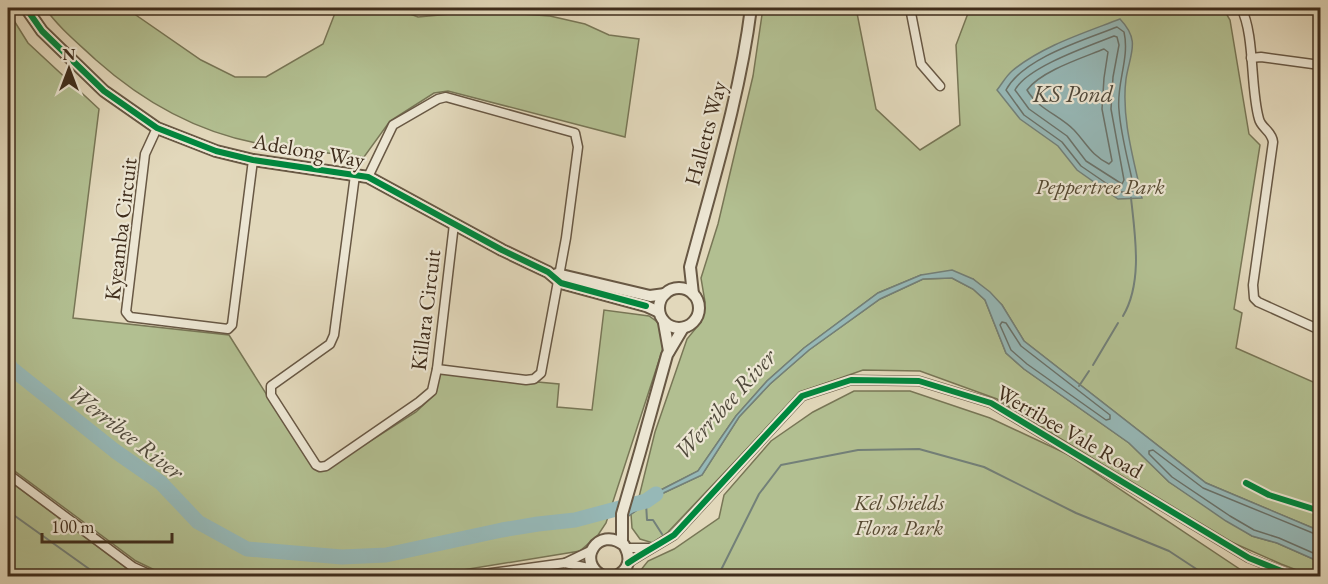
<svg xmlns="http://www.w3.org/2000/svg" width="1328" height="584" font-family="'EB Garamond',serif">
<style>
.green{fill:#b2bf91;stroke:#787656;stroke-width:1.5}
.water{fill:#96b8b7;stroke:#738079;stroke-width:1.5}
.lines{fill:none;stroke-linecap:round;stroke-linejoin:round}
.shore{stroke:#6a726a;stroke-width:1.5}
.stream{stroke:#738079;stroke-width:2}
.river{stroke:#96b8b7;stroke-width:15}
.minor-casing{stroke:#685844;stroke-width:11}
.tertiary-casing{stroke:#685844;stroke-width:14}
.minor{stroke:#ece6d3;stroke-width:8}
.tertiary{stroke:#ece6d3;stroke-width:10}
.cycleway-casing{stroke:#ece6d3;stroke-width:10}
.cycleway{stroke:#00873e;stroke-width:6}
.labels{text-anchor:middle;stroke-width:4.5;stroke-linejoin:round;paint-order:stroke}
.street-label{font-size:22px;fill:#3f2d1c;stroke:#ece6d3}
.park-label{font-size:22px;font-style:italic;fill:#564a33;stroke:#ece6d3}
.water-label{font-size:24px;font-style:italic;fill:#50493b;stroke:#ece6d3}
</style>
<rect width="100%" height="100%" fill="#e2d8bb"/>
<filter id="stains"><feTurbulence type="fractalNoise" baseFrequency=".00333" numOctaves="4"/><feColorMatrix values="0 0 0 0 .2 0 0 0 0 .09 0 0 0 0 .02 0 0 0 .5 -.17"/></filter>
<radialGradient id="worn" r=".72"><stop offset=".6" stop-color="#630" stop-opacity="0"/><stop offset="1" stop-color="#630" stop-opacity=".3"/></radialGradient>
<g class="green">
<path d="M45,8H129L133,13L201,60L235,77H266L323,44L337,8H394L418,17L451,14L469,8H498L521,14L550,16L585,24L609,35L639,39L625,137L448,91L434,93L390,121L364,157C328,153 291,150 256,143C195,131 142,101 96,60C78,43 59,28 45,8Z"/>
<polygon points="763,8 856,8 876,109 920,150 960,125 956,45 970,8 1223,8 1230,20 1249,134 1260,145 1234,309 1242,313 1236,348 1320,385 1320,531 1206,483 1024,341 1002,305 973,279 921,275 878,293 804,348 767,381 736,416 698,471 655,493 637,505 655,432 687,339 701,322 705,302 701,278 718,224 753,76"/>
<polygon points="8,11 28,43 99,109 73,318 229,335 313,468 325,470 416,412 436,393 440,373 559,384 557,407 592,410 604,310 649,316 663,326 665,342 606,523 598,535 580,551 426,576 167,576 136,561 8,466"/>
<polygon points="952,278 973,289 985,300 1006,353 1024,369 1129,443 1169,482 1252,536 1277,543 1320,562 1320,576 1312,576 1281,564 1229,541 1154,497 997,399 920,371 863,370 801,392 668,532 653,543 640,539 632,528 631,514 657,496 702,475 739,417 770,384 809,350 880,299 923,279"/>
<polygon points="854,391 910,391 990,418 1067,454 1250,576 636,576 648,561 674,549 719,518 724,495 771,441 813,412"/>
<polygon points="8,480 132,572 140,576 8,576"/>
</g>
<g class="water">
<path d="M1120,19C1141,41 1130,53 1126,79C1121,118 1134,160 1142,198L1118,199L1077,170L1058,146L1020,119L997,90C1002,84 1006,76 1012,71C1042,46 1084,33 1120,19Z"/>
<polygon points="952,270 973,279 990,292 1002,305 1024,341 1206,483 1320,531 1320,562 1277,543 1252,536 1226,521 1169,482 1129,443 1024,369 1006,353 985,300 973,289 952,278 923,279 880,299 809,350 770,384 739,417 702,475 657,496 626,518 624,514 655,493 698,471 736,416 767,381 804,348 878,293 921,275"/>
</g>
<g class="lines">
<g class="shore">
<path d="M1117,27L1124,32C1130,58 1116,84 1119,110C1121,137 1129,163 1134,189L1131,192H1119L1081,166L1062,142L1024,115L1006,90C1023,58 1084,40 1117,27Z"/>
<path d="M1114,36L1117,37L1119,45L1113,77L1111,109L1124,180L1122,184L1086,161L1067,136L1029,109L1015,90C1027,67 1089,46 1114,36Z"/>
<path d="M1104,49L1108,52L1104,78L1102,109L1112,161L1109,164C1091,155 1087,144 1074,130C1059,115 1038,109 1027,90C1041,71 1082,58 1104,49Z"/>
<polygon points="1002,322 1006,323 1021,346 1110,415 1110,419 1106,420 1027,364 1011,350 1000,325"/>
<polyline points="1320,536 1203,488 1153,450 1149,451 1149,454 1172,477 1230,516 1254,530 1279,538 1320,556"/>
</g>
<g class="stream">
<path d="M1123,316C1143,282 1135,235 1131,198"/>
<polyline points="1093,365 1118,323"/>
<polyline points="1079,386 1089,371"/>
<polyline points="1314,442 1320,446"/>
<polyline points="646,503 647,520 653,520 662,534"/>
<polyline points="8,511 99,576"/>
<polyline points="659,576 660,574"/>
<polyline points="718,576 759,494 781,465 858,450 919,449 984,467 1076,513 1169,551 1207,576"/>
</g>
<polyline class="river" points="8,362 11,368 115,451 161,483 198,522 247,549 342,557 386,555 502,530 538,524 575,520 646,501 656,494"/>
<defs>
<g id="minor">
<polyline points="910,8 921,64 940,86"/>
<path d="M1241,8C1255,34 1250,88 1259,119C1261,128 1272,131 1273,142L1253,285L1254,298L1258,302L1320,330"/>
<polyline points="1251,58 1261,57 1320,65"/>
<polyline points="157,128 145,154 126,312 130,317 228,329 232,325 253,160"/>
<polyline points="355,175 334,335 330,344 271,386 271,395 316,465 320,467 326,466 419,402 432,391 437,369 454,224"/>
<polyline points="368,177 393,125 438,99 446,97 575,133 578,147 566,238 541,373 534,379 526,380 437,369"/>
<polyline points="8,474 133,567 153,576"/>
<polyline points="626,548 649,548"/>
<polyline points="565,563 592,550"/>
<path d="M628,563C643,553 658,545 674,535L802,396L851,380L919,381L991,403L1249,558L1294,576"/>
<polyline points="469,576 565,563 593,569"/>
</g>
<g id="tertiary">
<polyline points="26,8 42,31 104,91 157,128 216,151 253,160 368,177 502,250 548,272 561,283 646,306 659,312"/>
<polyline points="557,274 650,296 665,294"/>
<circle cx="679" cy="308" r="20"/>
<path d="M693,294L690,267C713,181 740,96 751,8"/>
<polyline points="664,323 669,351"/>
<polyline points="622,543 622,514 640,452 667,355 683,328"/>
<path d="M603,576C575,562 598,525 624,545C632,558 629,570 616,576"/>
</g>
</defs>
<use href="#minor" class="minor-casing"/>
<use href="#tertiary" class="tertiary-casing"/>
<use href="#minor" class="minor"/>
<use href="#tertiary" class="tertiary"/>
<defs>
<g id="cycleway">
<polyline points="26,8 42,31 104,91 157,128 216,151 253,160 368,177 502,250 548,272 561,283 646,306"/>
<polyline points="1246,483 1269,495 1320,511"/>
<path d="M628,563C643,553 658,545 674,535L802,396L851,380L919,381L991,403L1249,558L1294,576"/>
</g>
</defs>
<use href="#cycleway" class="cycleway-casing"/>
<use href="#cycleway" class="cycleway"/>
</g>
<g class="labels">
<g class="street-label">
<text transform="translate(705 133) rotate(-75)" y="8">Halletts Way</text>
<text transform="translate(309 150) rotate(10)" y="8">Adelong Way</text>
<text transform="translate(120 229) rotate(-83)" y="8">Kyeamba Circuit</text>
<text transform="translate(425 310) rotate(-83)" y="8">Killara Circuit</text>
<text transform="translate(1070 431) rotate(30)" y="8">Werribee Vale Road</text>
</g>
<g class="park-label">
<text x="1100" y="194">Peppertree Park</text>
<text x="899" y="510">Kel Shields<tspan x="899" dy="25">Flora Park</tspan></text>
</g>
<g class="water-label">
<text x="1073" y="102">KS Pond</text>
<text transform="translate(725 404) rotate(-48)" y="8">Werribee River</text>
<text transform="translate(126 432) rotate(38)" y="8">Werribee River</text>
</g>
</g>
<rect width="1328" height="584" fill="none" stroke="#e2d8bb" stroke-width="30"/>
<rect x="9" y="9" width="1310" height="566" fill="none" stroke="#3f2d1c" stroke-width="3"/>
<rect x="15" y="15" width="1298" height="554" fill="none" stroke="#3f2d1c" stroke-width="1.5"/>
<g transform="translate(69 69)" stroke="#ece6d3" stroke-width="4.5" paint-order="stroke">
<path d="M0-4.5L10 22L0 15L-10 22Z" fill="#3f2d1c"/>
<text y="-9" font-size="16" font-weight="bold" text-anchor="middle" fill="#3f2d1c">N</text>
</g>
<path d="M42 533v9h130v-9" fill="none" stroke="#3f2d1c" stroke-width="3"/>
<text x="51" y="533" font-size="18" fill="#3f2d1c" stroke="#ece6d3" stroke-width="4.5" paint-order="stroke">100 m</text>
<rect width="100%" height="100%" filter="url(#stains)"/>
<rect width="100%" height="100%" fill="url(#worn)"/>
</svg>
